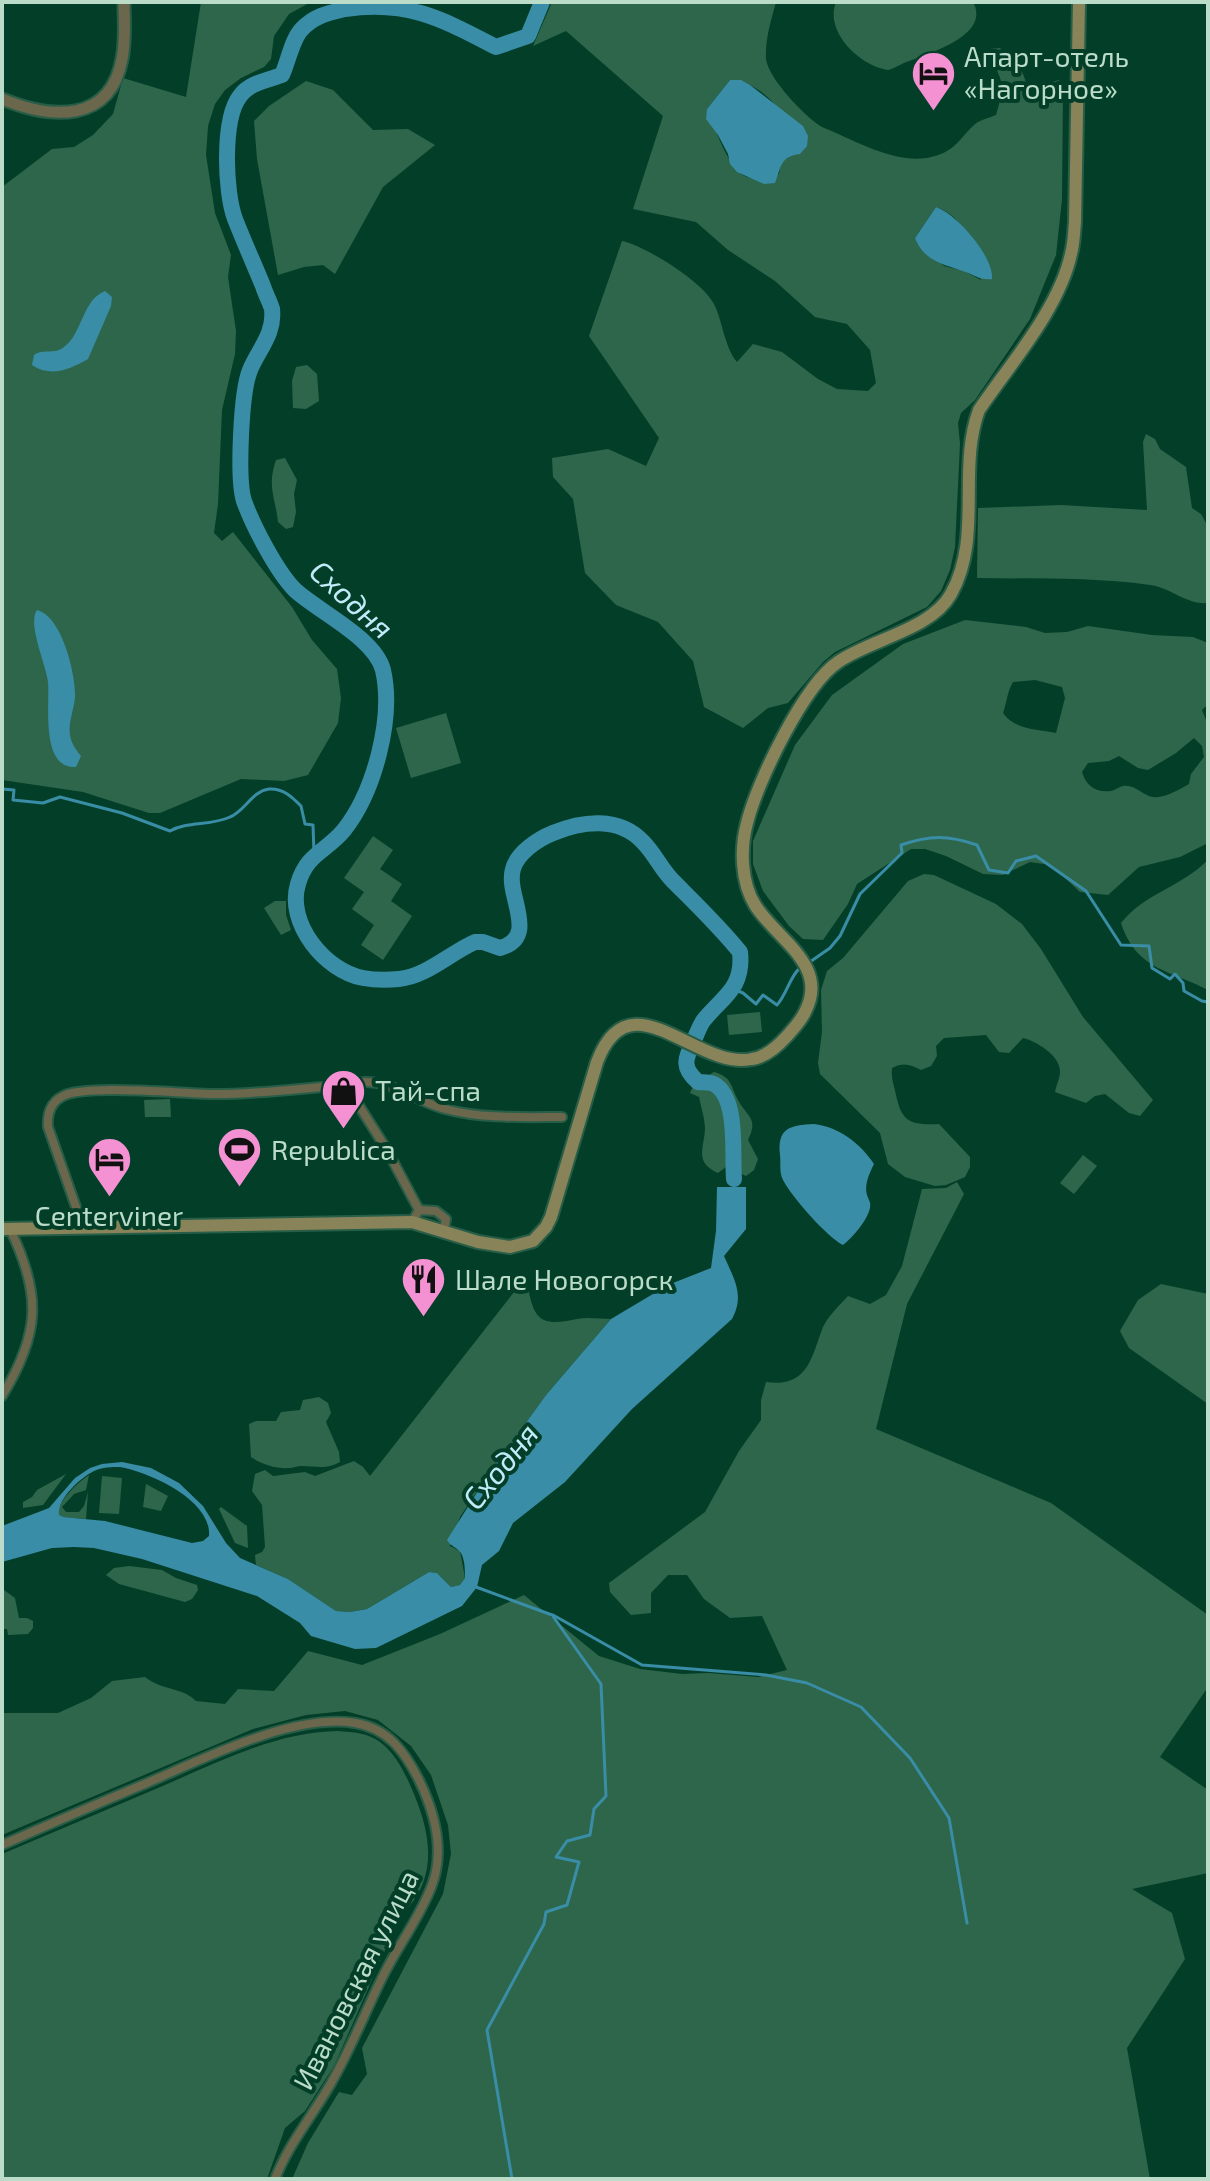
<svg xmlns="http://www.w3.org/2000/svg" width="1210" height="2181" font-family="'Exo 2',sans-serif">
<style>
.green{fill:#2e664b;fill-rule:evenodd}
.water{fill:#3a8da6;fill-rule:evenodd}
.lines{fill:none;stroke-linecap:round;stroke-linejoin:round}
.stream{stroke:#3a8da6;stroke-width:3}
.river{stroke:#3a8da6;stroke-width:16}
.minor-casing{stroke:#285e48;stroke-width:12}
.tertiary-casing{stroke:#285e48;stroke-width:15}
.secondary-casing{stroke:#285e48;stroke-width:16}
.minor{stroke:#6b674d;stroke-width:8}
.tertiary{stroke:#6b674d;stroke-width:11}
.secondary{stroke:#898359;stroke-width:12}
.labels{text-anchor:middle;stroke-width:8;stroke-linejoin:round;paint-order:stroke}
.poi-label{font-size:28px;fill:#badcc9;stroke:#033f28;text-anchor:start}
.street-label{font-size:28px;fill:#badcc9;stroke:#033f28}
.water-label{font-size:30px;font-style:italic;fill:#c2ebf9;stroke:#033f28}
</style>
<rect width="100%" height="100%" fill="#033f28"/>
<g class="green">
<polygon points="201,2 311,2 289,14 274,36 271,59 264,67 241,78 225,90 215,104 208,126 206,155 215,213 231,255 228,277 236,331 235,354 222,410 218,504 214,533 222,541 233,532 292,607 312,640 337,669 341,698 338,723 308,775 284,781 241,779 160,813 149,813 83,792 2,780 2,187 52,149 74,147 93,135 113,114 123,78 186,97"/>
<path d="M552,2H776C771,21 765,39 766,59C768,78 806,118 822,127C859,142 908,173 947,151C958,145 964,134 974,125C979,120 989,118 996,115C999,105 1003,91 1001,81C998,69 990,62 990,49L1000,48C1018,63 1022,67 1028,89L1059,80L1063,90L1062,199L1056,255L1030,319L975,400L961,413L958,423L960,444L955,547L950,570L941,591L927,607L835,652L823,662L788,703L768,708L743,728L704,707L693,661L658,622L616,605L585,573L573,499L553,477L552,458L608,449L646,466L659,438L589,336L622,241C646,246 703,282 714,304C723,322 724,346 737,362L753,344L782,352L818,379L837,389L868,391L876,383L870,350L847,324L815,317L775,281L728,250L696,222L633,209L663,116L566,31L533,46ZM730,80C746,80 765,92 775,105C783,116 785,140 789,155L781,162L779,174C769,176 757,180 747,177C729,172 715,127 707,109ZM936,207C968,218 973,251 981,280L964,271L944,266L915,238Z"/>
<path d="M836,2H973C991,34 933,52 912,60C904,62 897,67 889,70C861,67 824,32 836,2Z"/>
<polygon points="306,81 333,90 373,130 408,129 435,145 383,187 335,274 323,265 304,267 278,275 257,159 254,121 269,106"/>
<polygon points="307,365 317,374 319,401 306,409 293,408 292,381 296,367"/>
<path d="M1146,434L1155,439L1160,449L1186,467L1192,508L1201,514L1207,525L1208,603C1186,605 1170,587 1150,585C1093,577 1034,579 977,578L978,508L1061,505L1147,510L1143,442Z"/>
<path d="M285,458L297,480L294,494L296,512L293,527L286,529L278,522C275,495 267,487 276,460Z"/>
<path d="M965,620L1026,627L1045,633L1067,632L1088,626L1152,635L1193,637L1208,643V704L1202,710L1208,725V843L1180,857L1139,867L1108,895L1080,892L1051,865L1030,862L1003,875L983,874L946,856L925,849H911L857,884L848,904L823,940L803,939L789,926L763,891L753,864V841L795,745L832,695L903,644ZM1035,680L1062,687L1065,698L1056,733C1037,729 1015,730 1003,713C1007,702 1007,692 1013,682ZM1194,738L1202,746L1204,757L1191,774L1189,784C1180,789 1164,799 1153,797C1143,796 1135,784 1123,786C1119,787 1115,790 1111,791C1096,793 1086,786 1082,772L1088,763L1109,761L1119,756L1138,768L1148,770L1176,753Z"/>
<polygon points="446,713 461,763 411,778 396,728"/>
<polygon points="373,836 393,850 380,869 402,884 391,901 412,916 383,960 361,945 374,925 352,909 364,892 344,878"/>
<path d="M1208,860V990C1170,970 1136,970 1121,923C1145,893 1181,887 1208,860Z"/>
<path d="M924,874L934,875L996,904L1022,924L1041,949L1083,1017L1153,1100L1140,1116L1129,1113L1105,1094L1095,1096L1086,1103L1055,1092C1056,1086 1060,1078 1060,1072C1061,1056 1036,1041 1023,1038L1009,1053L999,1052L986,1035L944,1038L936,1046L937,1056L931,1066L921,1070C910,1064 903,1062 892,1068C891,1079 894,1085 896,1095C902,1123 911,1125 939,1124L970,1157V1167L965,1177L946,1185L935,1186L905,1177L888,1164L880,1133L820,1074L818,1063L822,1032L821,990L827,971L843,958L908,881Z"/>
<polygon points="275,901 286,901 286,915 291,930 281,935 264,908"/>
<polygon points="760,1012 762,1032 729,1035 727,1015"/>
<path d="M714,1072C732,1077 730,1085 738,1100C747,1117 759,1118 748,1140L758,1159L754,1170L746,1176L726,1167L718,1173C694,1162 704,1149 705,1129C705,1119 701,1107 699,1097L690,1093L694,1084Z"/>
<polygon points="170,1099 171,1117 145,1117 144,1100"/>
<polygon points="1083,1155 1097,1166 1074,1194 1060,1183"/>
<path d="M957,1182L964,1194L907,1304L876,1429L1051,1503L1208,1615V1687L1160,1757L1208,1790V1873L1132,1889L1172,1913L1185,1959L1127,2048L1150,2179H292L308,2143L339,2092L352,2095L367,2074L362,2048L443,1894L451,1854L448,1825L431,1775L411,1746L378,1720L345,1711L306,1715L253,1729L2,1835V1713H58L91,1698L112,1681L145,1677C163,1691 182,1687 196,1701L225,1704L238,1689L274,1691L308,1651L362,1665L440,1634L524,1595L599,1656L640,1669L682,1674L708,1673L758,1677L787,1670L762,1616L730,1618L704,1599L687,1575H668L651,1593V1613L631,1615L610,1592L609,1583L705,1512L739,1451L761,1420V1400L766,1382C808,1388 811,1358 823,1327C828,1316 840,1305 848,1296L870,1304L886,1295L902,1266L922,1189L946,1188Z"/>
<path d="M522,1282L528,1287C534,1323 544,1326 577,1319C588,1317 600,1319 611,1319L546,1395L488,1475L460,1517L450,1546L460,1551L465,1578L461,1585L451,1587L437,1573L429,1572L367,1609L350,1612L336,1611L288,1579L256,1565L255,1555L262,1552L265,1547L262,1505L252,1491L255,1474L265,1470L273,1476L305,1472L315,1476L354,1461L363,1467L370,1476Z"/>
<polygon points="1161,1284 1208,1294 1208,1404 1129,1348 1120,1331 1138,1300"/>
<path d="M319,1397L328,1403L331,1413L326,1422L339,1452L340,1462C326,1470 316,1466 302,1466C297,1466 293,1468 289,1468C276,1469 261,1464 251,1457L249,1424L256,1421H276L281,1412L300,1410L303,1400Z"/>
<polygon points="66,1474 43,1505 23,1508 23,1502 32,1497 37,1490"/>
<path d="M89,1475L86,1490L74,1494L62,1507L66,1512H79L84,1506L88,1492L86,1519L61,1517L57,1513C62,1497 76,1484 89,1475Z"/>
<polygon points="102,1476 122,1478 119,1514 99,1513"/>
<polygon points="146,1484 168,1496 161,1511 143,1507"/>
<polygon points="221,1507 247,1526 248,1548 235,1543 219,1509"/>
<polygon points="129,1566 162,1570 176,1578 197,1585 198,1590 192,1599 185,1602 119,1584 106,1575 114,1568"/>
<polygon points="4,1590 15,1598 19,1618 27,1618 33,1621 33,1628 28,1634 8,1635 7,1629 2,1629"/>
<path d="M338,1731C353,1732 368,1733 380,1742C397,1755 406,1775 414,1794C432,1838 438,1881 400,1916L334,2066L305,2111L285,2128L267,2179H2V1854C56,1831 111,1808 165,1785C220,1761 277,1732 338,1731Z"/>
</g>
<g class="water">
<path d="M730,80H741L750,85L803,126L808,136L807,146L800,154C780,156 781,168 775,183L764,184L737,172L730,164L728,154L718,135L706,119L707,109Z"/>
<path d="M936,207C957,214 994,257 992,279C981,280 978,277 968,273C945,264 925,263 915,238Z"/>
<path d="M105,291L112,297L111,306L88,359C70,369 51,378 32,365L34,355C44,348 55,355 64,347C83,333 82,300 105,291Z"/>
<path d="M37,610C62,616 76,675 75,697C74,710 68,722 70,735C71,743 76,750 81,756L76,767C40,769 50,704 48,682C46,664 27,624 37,610Z"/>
<path d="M814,1124C839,1127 860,1143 874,1164C869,1174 864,1185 867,1195C869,1201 871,1202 870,1208C867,1221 853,1237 843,1245C827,1237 791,1196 783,1180C779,1172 781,1164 780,1155C777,1128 790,1125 814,1124Z"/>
<path d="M717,1187H746V1229L724,1256C734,1279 745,1295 732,1319L632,1409L565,1482L513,1523L499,1551L482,1565L477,1587L462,1606L376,1648L355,1649L311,1636L300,1623L257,1596L142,1559L94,1548L74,1547L52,1548L2,1562V1526L49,1508L75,1478L90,1468L102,1464L122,1462L151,1468L179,1483L203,1506L226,1543L240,1558L288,1579L336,1611L350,1612L367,1609L429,1572L437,1573L451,1587L460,1585L465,1578C465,1571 465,1560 461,1553C457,1547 451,1547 447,1540L488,1475L546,1395L611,1319L668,1285L711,1268L716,1231ZM120,1467C149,1472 212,1500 209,1536L203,1541L192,1543L105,1521L63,1517L59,1515C57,1499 80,1478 94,1471C102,1467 112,1467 120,1467Z"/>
</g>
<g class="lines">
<g class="stream">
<path d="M2,789L14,790L13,800L43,803L60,797L122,813L170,831C187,821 211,826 230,817C245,811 252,791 269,789C283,788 292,797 301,806L305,824L313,825L314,854"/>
<path d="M807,964L830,948L840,936L860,894L902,853L901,845C930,835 948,835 977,845L989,870L1008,873L1016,861L1036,856L1086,891L1121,945L1149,946L1152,968L1170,979L1175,974L1183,983L1184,991L1202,1001L1208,1002"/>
<path d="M733,989L743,993L756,1004L763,995L777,1005C787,994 790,976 800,968"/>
<polyline points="476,1587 552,1615 601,1684 606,1796 594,1809 590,1835 567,1841 556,1857 579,1862 567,1905 546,1912 544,1924 487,2030 512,2179"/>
<polyline points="553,1615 642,1665 766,1675 807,1683 861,1707 910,1758 949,1818 967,1923"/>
</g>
<path class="river" d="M542,2L528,36L496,47C442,19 409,0 345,9C328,13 314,16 301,30C292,40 288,62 282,75C268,80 249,83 240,96C222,119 225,193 235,219C244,242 254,264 263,286C265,293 270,302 272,309C275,334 258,350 250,370C241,392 237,479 244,501C253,526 277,572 295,590C319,612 375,638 383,670C394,719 374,792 344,830C326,852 307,853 298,884C286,923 325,971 363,978C374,980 389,980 399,979C427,976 450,953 475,942H483L500,948C540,937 505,895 513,869C517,853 538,839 553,833C582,821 619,816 643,842C655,854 661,869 673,881C696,904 719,926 740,952C744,989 722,997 703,1021C700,1026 697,1033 695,1038C686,1058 680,1066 698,1082C705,1083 711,1081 717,1086C738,1102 732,1154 734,1179"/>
<defs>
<g id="minor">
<polyline points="346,1085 387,1150 419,1210"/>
<polyline points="412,1222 419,1210 436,1211 446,1219 444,1230"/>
<path d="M83,1227L48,1127C47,1114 51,1102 63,1096C87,1084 184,1094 217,1094C259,1094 303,1088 346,1085C385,1073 409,1099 445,1109C482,1119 524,1117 562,1117"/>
<path d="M2,1396C40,1334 42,1295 10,1229"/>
<path d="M2,1845C50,1824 99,1803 147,1783C203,1759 293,1713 355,1723C388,1728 405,1752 419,1780C435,1813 445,1850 432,1885C420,1918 398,1945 383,1976C364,2014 349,2054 327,2090C309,2120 288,2146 275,2179"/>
</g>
<path id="tertiary" d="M2,99C51,119 110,124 122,59C126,40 124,21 124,2"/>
<path id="secondary" d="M2,1229L412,1222L478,1242L510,1247L533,1241L546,1227L551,1217L597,1062C630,974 696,1071 752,1059C766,1057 778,1046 787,1036C794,1028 801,1021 805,1012C830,965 776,939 755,905C741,882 740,849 747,823C757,782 804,685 838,662C871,639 931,630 951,594C983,537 957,469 979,410C1010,364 1059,309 1071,254C1074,243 1074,232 1075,222L1079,2"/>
</defs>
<use href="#minor" class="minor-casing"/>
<use href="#tertiary" class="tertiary-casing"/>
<use href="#secondary" class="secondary-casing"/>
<use href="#minor" class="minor"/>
<use href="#tertiary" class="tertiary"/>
<use href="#secondary" class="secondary"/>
</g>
<defs>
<symbol id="hotel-pin" viewBox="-11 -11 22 30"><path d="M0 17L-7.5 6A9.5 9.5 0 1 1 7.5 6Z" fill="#f491d3" stroke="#033f28"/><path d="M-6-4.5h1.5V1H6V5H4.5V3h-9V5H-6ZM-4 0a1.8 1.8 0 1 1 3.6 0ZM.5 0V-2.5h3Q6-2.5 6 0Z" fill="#111"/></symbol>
<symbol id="shop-pin" viewBox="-11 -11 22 30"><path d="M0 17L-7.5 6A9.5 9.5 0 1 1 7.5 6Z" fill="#f491d3" stroke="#033f28"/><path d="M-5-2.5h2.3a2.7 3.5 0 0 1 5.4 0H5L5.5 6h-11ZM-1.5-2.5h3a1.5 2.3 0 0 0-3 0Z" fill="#111"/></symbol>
<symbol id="stadium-pin" viewBox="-11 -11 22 30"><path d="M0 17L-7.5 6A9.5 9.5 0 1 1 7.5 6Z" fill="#f491d3" stroke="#033f28"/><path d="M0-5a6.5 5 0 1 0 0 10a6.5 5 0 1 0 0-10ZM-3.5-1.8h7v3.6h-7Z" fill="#111"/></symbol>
<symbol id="restaurant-pin" viewBox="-11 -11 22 30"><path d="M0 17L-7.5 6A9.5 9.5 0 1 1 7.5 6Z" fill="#f491d3" stroke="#033f28"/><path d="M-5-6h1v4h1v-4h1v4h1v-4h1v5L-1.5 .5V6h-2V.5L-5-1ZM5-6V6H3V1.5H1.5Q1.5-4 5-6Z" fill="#111"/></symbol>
</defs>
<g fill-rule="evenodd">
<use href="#hotel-pin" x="908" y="48" width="51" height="69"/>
<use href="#shop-pin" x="318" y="1066" width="51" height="69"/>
<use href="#stadium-pin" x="214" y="1124" width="51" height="69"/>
<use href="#hotel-pin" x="84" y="1134" width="51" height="69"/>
<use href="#restaurant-pin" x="398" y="1254" width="51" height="69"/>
</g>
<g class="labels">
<g class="poi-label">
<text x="964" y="67">Апарт-отель<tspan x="964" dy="32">«Нагорное»</tspan></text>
<text x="375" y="1101">Тай-спа</text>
<text x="271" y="1160">Republica</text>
<text x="109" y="1226" text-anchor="middle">Centerviner</text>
<text x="455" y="1290">Шале Новогорск</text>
</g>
<g class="street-label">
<text transform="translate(356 1980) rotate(-63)" y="10">Ивановская улица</text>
</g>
<g class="water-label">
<text transform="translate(351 600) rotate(42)" y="10">Сходня</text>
<text transform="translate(501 1467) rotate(-51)" y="10">Сходня</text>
</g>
</g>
<rect width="1210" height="2181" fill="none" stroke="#badcc9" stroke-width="8"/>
</svg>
